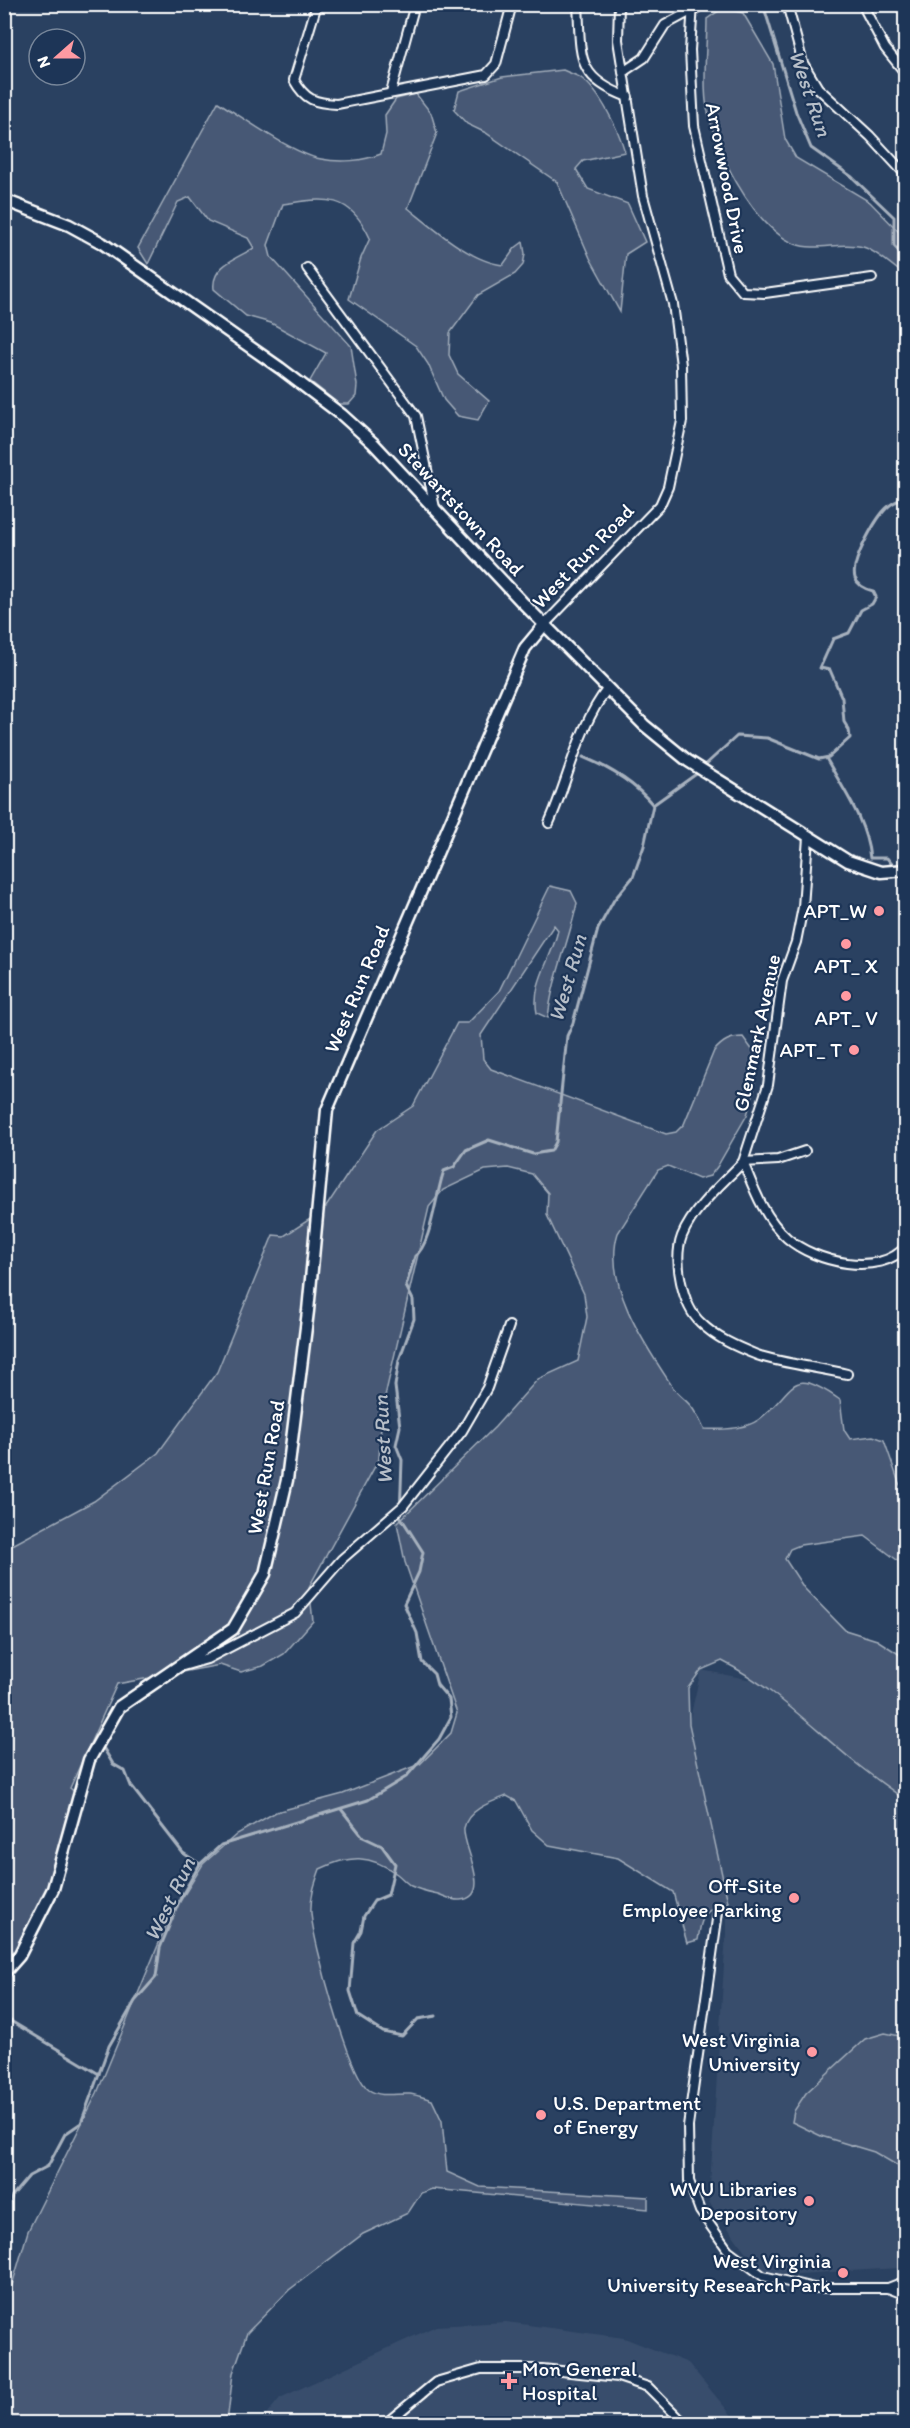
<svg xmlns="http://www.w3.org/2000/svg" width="910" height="2428" font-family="Itim,sans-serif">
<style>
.built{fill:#394e6c}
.green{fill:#465975;stroke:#a2acba;stroke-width:1.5}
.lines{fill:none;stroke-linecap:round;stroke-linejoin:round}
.stream{stroke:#a7b1be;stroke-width:3}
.street-casing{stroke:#fff;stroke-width:12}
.secondary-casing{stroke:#fff;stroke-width:15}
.street{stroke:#1d3557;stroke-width:8}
.secondary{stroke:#1d3557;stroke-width:10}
.poi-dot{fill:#ff9aa2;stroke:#1d3557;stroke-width:2}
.labels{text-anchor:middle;stroke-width:4.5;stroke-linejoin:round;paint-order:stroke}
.street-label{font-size:21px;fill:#fff;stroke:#1d3557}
.poi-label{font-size:21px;fill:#fff;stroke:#1d3557;text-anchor:end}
.water-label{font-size:22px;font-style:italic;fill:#b6bec8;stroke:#1d3557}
</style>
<rect width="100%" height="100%" fill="#2a4161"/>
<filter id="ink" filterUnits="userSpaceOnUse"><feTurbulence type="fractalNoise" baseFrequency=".0167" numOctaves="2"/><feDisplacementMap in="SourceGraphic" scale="12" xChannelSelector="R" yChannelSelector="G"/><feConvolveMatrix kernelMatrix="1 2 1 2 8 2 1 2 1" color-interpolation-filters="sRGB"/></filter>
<g filter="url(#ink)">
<g class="built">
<polygon points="701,1670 778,1685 905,1793 906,2208 899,2268 763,2276 709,2202 728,1902 689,1723"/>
<polygon points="506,2322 624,2338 688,2363 733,2417 734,2423 259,2424 280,2398 436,2326"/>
</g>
<g class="green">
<path d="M723,8L743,13L773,64L785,139L796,158L870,202L905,238V275C893,267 877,251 863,247C842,241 816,252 795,244C752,226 712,146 706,101C703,75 707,46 707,19Z"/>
<path d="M563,70C569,73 576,75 581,78C600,91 619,131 625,152L583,161L576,169L588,189L628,204L645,242L626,254L620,312L590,258L557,182L486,133L467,124L454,110L459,91L502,77Z"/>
<path d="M416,94L431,113L437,133L408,208C433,228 471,262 503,265L515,248L523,242L525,254L523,265L515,274L478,295L450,333L449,355L458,374L489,401L478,420L458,416L444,400L428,364L416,346L349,299L361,258L370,238C350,194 326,197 283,204L268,245L271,257L351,346L357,385L356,396L349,404H339L310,381L326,353L271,323L246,316L214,289C211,266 237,258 254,248L248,238L208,221L190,197L178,202L148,264L138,248L218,102C243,118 294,154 321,159C340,163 363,161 381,154L386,134L385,115L396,99Z"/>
<path d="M550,886L571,891L577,903C569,942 552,979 548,1018L537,1013C531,983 552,959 558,930L554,925L481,1035L483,1059L491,1069L666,1134L676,1132L684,1124L714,1051C723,1041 730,1037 743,1037L756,1055L754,1091L747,1115L717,1167L710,1176L699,1179L668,1166L658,1170L618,1233C602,1284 647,1348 674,1389C679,1396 688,1401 693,1409C697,1415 701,1422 704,1429C722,1430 748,1430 762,1417C797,1388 790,1365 840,1400L844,1430L850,1439L873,1436L884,1440L899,1483L905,1492V1533L902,1535L905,1566L865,1536L800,1545L790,1549L785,1559L804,1588L845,1630L877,1640L905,1658V1800C889,1788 873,1777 857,1764C812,1728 774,1687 722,1661L701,1670L688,1688L689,1724L728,1902C703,1911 702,1914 698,1940L687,1943L673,1892L618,1858L549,1845L532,1830L516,1801L507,1796C491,1802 468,1809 464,1828C461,1844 495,1898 460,1900C453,1901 444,1896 438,1894C429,1892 419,1890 411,1886C406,1883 402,1878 397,1874C370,1854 349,1855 320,1869C315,1883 310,1897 311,1913C313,1941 349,2076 369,2090C381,2098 397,2093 410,2094C417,2095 425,2098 432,2100L442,2121L447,2172L480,2187L648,2197V2209L432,2189L421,2193L408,2213L363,2234L289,2290L247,2333L233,2373L227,2423H5V2309L28,2231L97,2093L168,1921L203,1864L237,1834L276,1812L343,1794L420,1764L451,1733L457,1713L405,1562L397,1523L495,1427L538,1379L578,1361L587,1317L584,1294L547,1215L548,1193L532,1174L508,1168L485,1170L443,1190L429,1207L382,1409L379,1459L309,1587L313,1621L284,1654L263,1666L241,1672L220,1665L117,1684L70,1788L76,1793L44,1903L5,1967V1549L94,1501L158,1453L217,1372L273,1235L284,1236L324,1210L377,1130L413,1106L457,1023H468L499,991Z"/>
<polygon points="885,2033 905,2037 905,2170 874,2152 821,2136 792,2122 794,2111 806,2093 865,2039"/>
</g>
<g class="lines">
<g class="stream">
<polyline points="763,4 796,112 811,148 852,177 894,217 894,246 906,259"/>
<path d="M583,757C610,768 634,782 653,805"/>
<path d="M826,758C844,791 866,820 870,858H887L895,868"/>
<path d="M703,767L737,736L767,738L819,759L829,757L850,738L849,730L844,722L842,698L830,670L820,668L833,639L849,633L861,610L872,604L876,597L873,591C865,589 858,586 855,578C850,563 877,515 889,506C893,502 900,500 906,497"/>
<polyline points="104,1749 113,1764 125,1771 131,1786 183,1853 200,1864"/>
<polyline points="341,1809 363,1837 382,1846 395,1864 388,1895 374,1901 364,1916 361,1931 354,1943 350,1991 358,2016 383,2032 402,2036 418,2019 436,2016"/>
<polyline points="4,2017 99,2074"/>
<path d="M4,2219L12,2196L29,2176L48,2166L65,2134L81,2123L109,2046L135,2001L156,1977L160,1948L181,1897L200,1864L221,1845L368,1800L406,1777L439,1739L451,1717L449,1699L437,1685L434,1674L422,1662L417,1633L404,1604L419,1572L423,1552L400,1516L402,1460L396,1445L400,1427L395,1386L399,1360L414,1319L413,1300L406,1286L415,1256C431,1246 436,1192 444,1171L454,1167L466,1150L489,1140L533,1154L551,1151L556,1142L567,1036L573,1023L598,929L614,900L633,877L644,846L653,805L699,772"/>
<polyline points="4,2236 10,2264 4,2283"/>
<polyline points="4,2327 4,2350"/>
</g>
<defs>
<g id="street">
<path d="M317,4L294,80C305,100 315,103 337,104L486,75L496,64L512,4"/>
<path d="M578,4C581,56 575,78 628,97"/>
<polyline points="693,4 690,50 694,126 728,274 743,292 765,293 872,278"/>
<polyline points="787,4 803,63 818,88 870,136 906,175"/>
<polyline points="862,4 885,48 906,74"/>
<polyline points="623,72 644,58 665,25 704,4"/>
<polyline points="391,92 415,4"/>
<polyline points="307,268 416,416 435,508"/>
<polyline points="545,624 660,505 668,487 682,421 681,365 673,304 643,196 618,40 619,4"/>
<path d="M549,823C569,779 578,726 608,688"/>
<path d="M808,837L803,907L796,942L782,981L768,1085L743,1162C754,1189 764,1218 787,1238C814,1262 880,1278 906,1246"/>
<path d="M805,1151L778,1160L743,1162C722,1184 694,1207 682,1236C673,1260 682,1306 701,1323C716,1338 737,1347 757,1355C780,1363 821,1368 847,1374"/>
<polyline points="183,1666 207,1659 295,1613 342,1559 403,1506 462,1431 487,1388 509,1326"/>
<polyline points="718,1912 688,2126 689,2181 700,2211 728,2250 763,2276 814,2288 888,2288 906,2295"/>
<polyline points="888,2288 906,2281"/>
<polyline points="385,2424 436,2382 481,2369 542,2369 618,2377 648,2387 685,2424"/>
</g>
<g id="secondary">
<polyline points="4,200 69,225 102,243 280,368 342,415 373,443 522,602 644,725 688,761 848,861 881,872 906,870"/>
<polyline points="4,1973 19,1956 53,1889 89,1760 119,1707 233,1629 265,1574 287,1480 308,1311 327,1110 525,648 545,624"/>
</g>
</defs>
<use href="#street" class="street-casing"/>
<use href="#secondary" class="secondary-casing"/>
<use href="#street" class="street"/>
<use href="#secondary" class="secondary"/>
</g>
</g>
<g class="poi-dot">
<circle cx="879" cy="911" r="6"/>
<circle cx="846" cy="944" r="6"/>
<circle cx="846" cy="996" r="6"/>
<circle cx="854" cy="1050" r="6"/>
<circle cx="794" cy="1898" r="6"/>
<circle cx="812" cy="2052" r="6"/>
<circle cx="541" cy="2115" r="6"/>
<circle cx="809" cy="2201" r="6"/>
<circle cx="843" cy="2273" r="6"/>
<path d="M506 2372h6v6h6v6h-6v6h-6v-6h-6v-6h6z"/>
</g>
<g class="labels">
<g class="street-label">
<text transform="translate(727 178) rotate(79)" y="7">Arrowwood Drive</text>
<text transform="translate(461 509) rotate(47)" y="7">Stewartstown Road</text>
<text transform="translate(583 556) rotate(-46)" y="7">West Run Road</text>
<text transform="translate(357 989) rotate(-67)" y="7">West Run Road</text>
<text transform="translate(757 1033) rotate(-78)" y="7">Glenmark Avenue</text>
<text transform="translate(266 1467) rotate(-80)" y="7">West Run Road</text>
</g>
<g class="poi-label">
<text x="867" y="918">APT_W</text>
<text x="846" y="973" text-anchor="middle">APT_ X</text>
<text x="846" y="1025" text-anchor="middle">APT_ V</text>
<text x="842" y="1057">APT_ T</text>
<text x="782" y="1893">Off-Site<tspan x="782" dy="24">Employee Parking</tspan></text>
<text x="800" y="2047">West Virginia<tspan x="800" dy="24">University</tspan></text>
<text x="553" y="2110" text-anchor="start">U.S. Department<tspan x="553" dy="24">of Energy</tspan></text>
<text x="797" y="2196">WVU Libraries<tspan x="797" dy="24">Depository</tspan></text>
<text x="831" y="2268">West Virginia<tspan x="831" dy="24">University Research Park</tspan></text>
<text x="522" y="2376" text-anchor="start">Mon General<tspan x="522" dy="24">Hospital</tspan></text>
</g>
<g class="water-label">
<text transform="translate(811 93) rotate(71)" y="8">West Run</text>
<text transform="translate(567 978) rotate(-74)" y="8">West Run</text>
<text transform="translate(382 1440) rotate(-93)" y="8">West Run</text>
<text transform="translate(169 1899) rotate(-64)" y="8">West Run</text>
</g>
</g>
<rect width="910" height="2428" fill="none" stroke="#1d3557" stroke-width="24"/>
<rect x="12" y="12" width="886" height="2404" fill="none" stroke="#fff" stroke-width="2" filter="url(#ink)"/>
<g transform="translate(57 57) rotate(249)"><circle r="28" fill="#1d3557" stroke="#77869a" stroke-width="1.5"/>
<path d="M0-4.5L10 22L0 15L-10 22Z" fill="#ff9aa2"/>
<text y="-9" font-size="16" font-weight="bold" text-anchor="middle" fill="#ffffff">N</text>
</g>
</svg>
